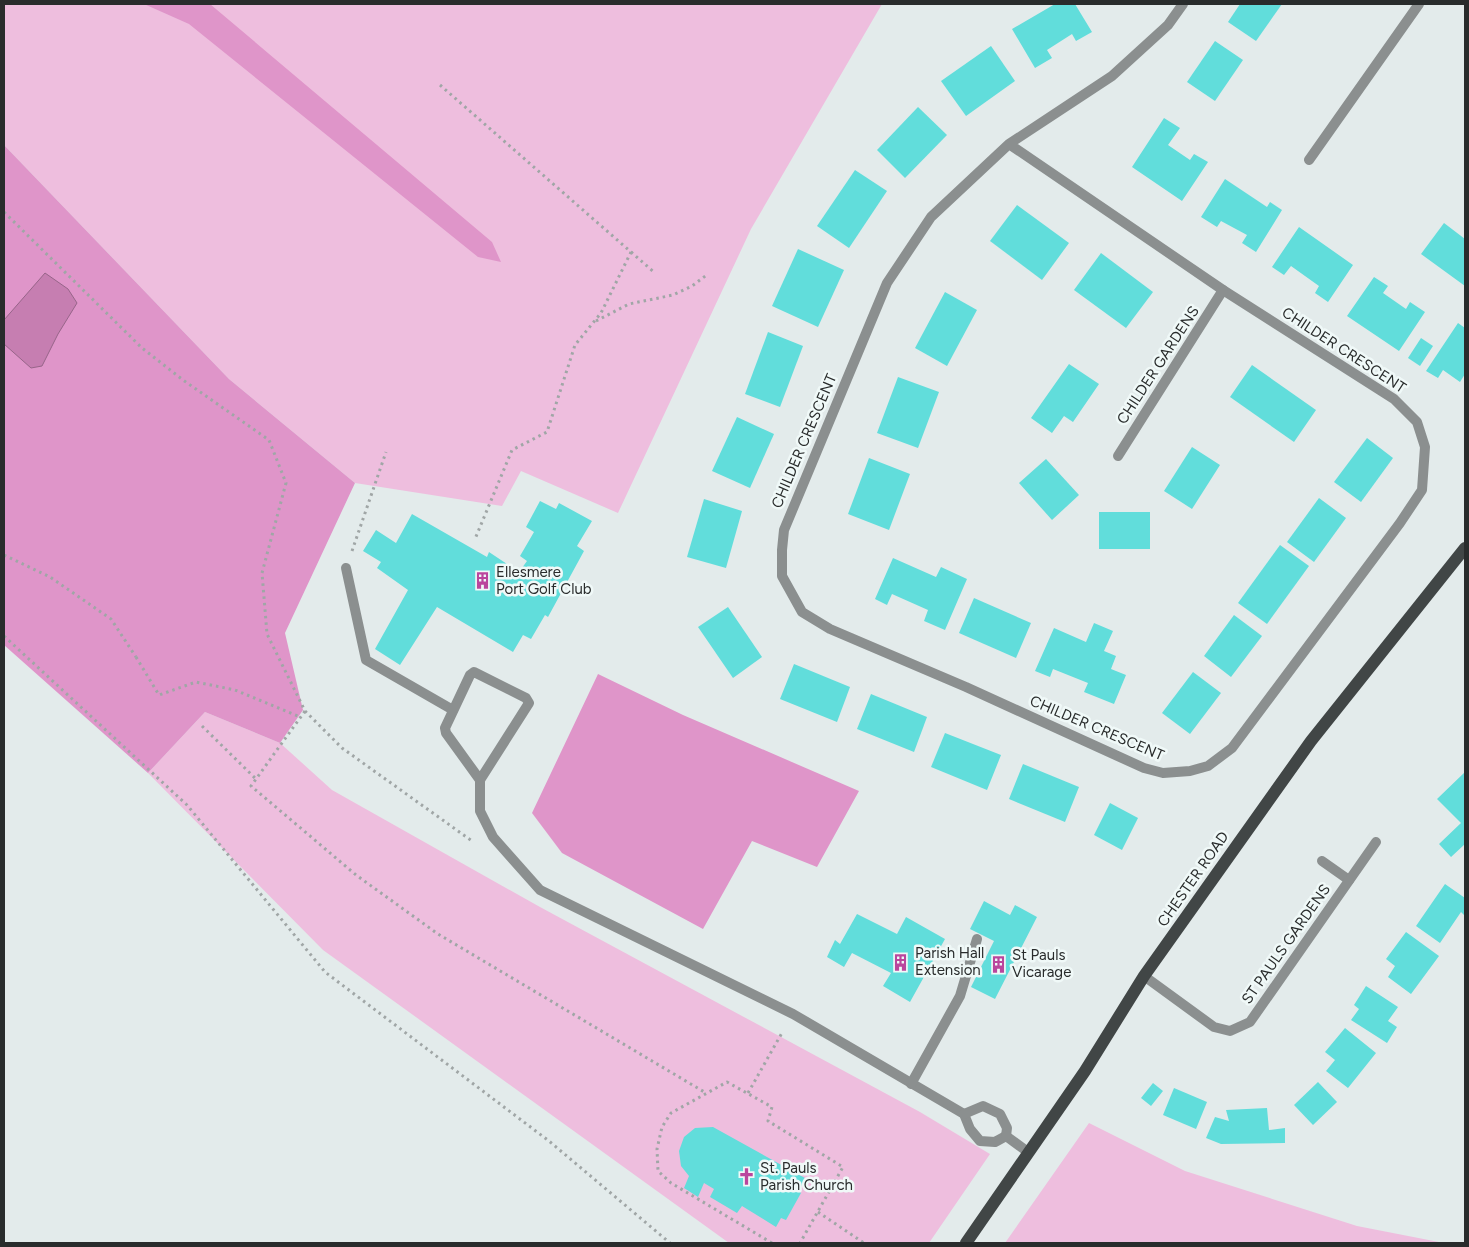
<svg xmlns="http://www.w3.org/2000/svg" width="1469" height="1247" font-family="Figtree,sans-serif">
<style>
.green{fill:#eebede}
.forest{fill:#df95c9}
.water{fill:#c67eb1;stroke:#976589}
.building{fill:#61dddb}
.lines{fill:none;stroke-linecap:round;stroke-linejoin:round}
.path{stroke:#a0a6a6;stroke-width:3;stroke-dasharray:2.5 4;stroke-linecap:butt}
.service{stroke:#8b8f8f;stroke-width:10}
.minor{stroke:#8b8f8f;stroke-width:10}
.primary{stroke:#414646;stroke-width:12}
.labels{text-anchor:middle;stroke-width:5;stroke-linejoin:round;paint-order:stroke}
.street-label{font-size:15px;fill:#292c2c;stroke:#f0f9f8}
.poi-label{font-size:15px;fill:#292c2c;stroke:#f0f9f8;text-anchor:start}
</style>
<rect width="100%" height="100%" fill="#e3ebeb"/>
<g class="green">
<polygon points="4,4 882,4 751,229 618,513 521,471 502,506 355,483 229,379 4,145"/>
<polygon points="205,712 280,743 332,790 540,907 920,1112 990,1154 929,1243 729,1243 323,950 148,773"/>
<polygon points="1089,1123 1185,1171 1357,1226 1444,1243 1005,1243"/>
</g>
<g class="forest">
<polygon points="144,4 210,4 492,242 501,262 478,257 189,24"/>
<polygon points="4,145 229,379 355,483 285,633 303,710 280,743 205,712 148,773 4,645"/>
<polygon points="598,674 683,715 859,791 817,867 752,841 703,929 562,853 532,813"/>
</g>
<polygon class="water" points="45,273 68,289 77,303 58,334 42,366 31,368 4,344 4,320"/>
<g class="building">
<polygon points="1055,4 1075,4 1092,32 1076,41 1072,34 1047,50 1052,58 1035,68 1012,29"/>
<polygon points="1240,4 1282,4 1256,41 1228,22"/>
<polygon points="1215,41 1243,60 1215,101 1187,82"/>
<polygon points="991,46 1015,81 966,116 941,81"/>
<polygon points="918,107 947,135 905,178 877,150"/>
<polygon points="1164,118 1180,128 1168,145 1190,160 1194,154 1208,162 1182,201 1132,167"/>
<polygon points="855,170 887,191 849,248 817,226"/>
<polygon points="1225,179 1267,207 1270,202 1282,210 1256,252 1242,243 1247,235 1221,221 1217,227 1201,217"/>
<polygon points="1017,205 1069,243 1042,280 990,241"/>
<polygon points="1444,223 1465,239 1465,286 1421,254"/>
<polygon points="1299,227 1353,265 1328,302 1315,293 1319,286 1291,266 1284,275 1272,267"/>
<polygon points="798,249 844,270 818,327 772,306"/>
<polygon points="1101,253 1153,292 1126,328 1074,290"/>
<polygon points="1374,277 1388,286 1383,293 1406,309 1410,302 1425,312 1399,351 1347,316"/>
<polygon points="945,292 977,310 947,366 915,348"/>
<polygon points="1458,323 1465,328 1465,374 1460,382 1443,370 1438,378 1426,371"/>
<polygon points="768,332 803,346 780,407 745,394"/>
<polygon points="1421,338 1433,346 1420,366 1408,358"/>
<polygon points="1069,364 1099,384 1073,422 1064,416 1052,433 1031,418"/>
<polygon points="1252,365 1316,410 1294,442 1230,397"/>
<polygon points="898,377 939,392 918,448 877,433"/>
<polygon points="737,417 774,434 750,488 712,471"/>
<polygon points="1367,438 1393,458 1361,502 1334,482"/>
<polygon points="1192,447 1220,465 1192,509 1164,491"/>
<polygon points="869,458 910,474 889,530 848,514"/>
<polygon points="1046,459 1079,495 1052,520 1019,483"/>
<polygon points="1319,498 1346,518 1314,562 1287,542"/>
<polygon points="704,499 742,511 726,568 687,557"/>
<polygon points="540,501 556,509 559,503 592,521 577,546 584,551 548,617 545,615 531,639 523,635 513,652 437,607 400,665 375,649 408,590 377,568 381,562 363,551 376,530 396,543 412,514 487,557 489,552 519,572 527,561 520,556 534,532 526,527"/>
<rect x="1099" y="512" width="51" height="37"/>
<polygon points="1280,545 1309,566 1267,624 1238,603"/>
<polygon points="893,558 936,577 941,567 967,579 945,630 924,621 928,610 892,594 887,605 875,599"/>
<polygon points="974,598 1031,623 1016,658 959,633"/>
<polygon points="728,607 762,657 733,678 698,627"/>
<polygon points="1234,615 1262,636 1231,677 1204,656"/>
<polygon points="1094,623 1113,631 1104,651 1116,656 1111,669 1126,675 1114,704 1084,692 1088,683 1053,669 1050,677 1035,671 1054,628 1086,642"/>
<polygon points="794,664 850,687 837,722 780,699"/>
<polygon points="1193,672 1221,693 1190,734 1162,713"/>
<polygon points="871,694 927,717 914,752 857,729"/>
<polygon points="945,733 1001,755 987,790 931,767"/>
<polygon points="1023,764 1079,787 1065,822 1009,799"/>
<polygon points="1465,772 1465,844 1451,857 1439,844 1461,823 1437,799"/>
<polygon points="1110,803 1138,818 1122,850 1094,835"/>
<polygon points="1445,884 1465,898 1465,916 1461,912 1440,943 1416,926"/>
<polygon points="984,901 1010,915 1015,905 1037,917 995,999 971,987 994,941 970,929"/>
<polygon points="857,914 897,934 906,917 945,939 910,1002 883,986 891,973 852,953 844,967 827,957 835,940 840,944"/>
<polygon points="1406,932 1439,956 1411,994 1388,977 1395,966 1386,959"/>
<polygon points="1366,986 1398,1007 1388,1021 1397,1027 1387,1043 1351,1020 1359,1009 1354,1005"/>
<polygon points="1345,1028 1376,1053 1348,1088 1326,1071 1335,1060 1325,1052"/>
<polygon points="1318,1082 1337,1102 1313,1125 1294,1105"/>
<polygon points="1153,1083 1163,1091 1151,1106 1141,1098"/>
<polygon points="1174,1088 1207,1102 1196,1129 1163,1115"/>
<polygon points="1267,1108 1269,1130 1285,1128 1285,1143 1221,1144 1206,1138 1215,1117 1229,1121 1226,1110"/>
<polygon points="713,1127 805,1178 799,1191 801,1193 786,1220 781,1218 776,1227 742,1206 737,1213 710,1197 714,1189 704,1183 698,1197 684,1188 689,1176 681,1166 679,1151 684,1137 695,1128"/>
</g>
<g class="lines">
<g class="path">
<polyline points="440,85 631,252 601,313 575,345 547,432 512,450 475,539"/>
<polyline points="4,212 142,348 183,380 269,440 286,483 262,573 267,634 305,711 342,748 472,841"/>
<polyline points="631,252 655,273"/>
<polyline points="596,321 629,304 673,295 692,286 708,274"/>
<polyline points="352,551 386,452"/>
<polyline points="4,555 50,577 111,619 136,657"/>
<polyline points="4,636 187,805 325,972 549,1141 670,1243"/>
<polyline points="136,657 159,695 196,682 235,690 300,717"/>
<polyline points="305,711 251,786 356,875 438,934 706,1093"/>
<polyline points="202,726 256,779"/>
<polyline points="748,1093 783,1031"/>
<polyline points="818,1212 864,1243"/>
<polyline points="772,1243 671,1183 658,1171 657,1149 662,1127 671,1113 727,1082 772,1107 768,1121 843,1167 800,1243"/>
</g>
<g class="service">
<polyline points="1309,160 1419,4"/>
<polyline points="346,568 366,660 453,710"/>
<polyline points="480,780 446,733 445,728 470,675 474,672 526,698 529,703 480,780 480,811 493,837 540,890 793,1014 964,1114 970,1129 980,1141 995,1142 1006,1136 1028,1152"/>
<polyline points="911,1084 960,996 977,939"/>
<polyline points="964,1114 983,1106 1000,1114 1007,1128 1006,1136"/>
</g>
<g class="minor">
<polyline points="1009,144 1223,290 1394,399 1417,422 1425,447 1422,490 1400,523 1232,748 1208,766 1190,771 1163,773 1144,768 966,687 830,629 802,612 782,576 782,550 784,530 887,283 931,217 1009,144 1112,76 1168,25 1183,4"/>
<polyline points="1118,456 1223,290"/>
<polyline points="1322,861 1349,880"/>
<polyline points="1144,976 1214,1027 1230,1031 1250,1022 1376,842"/>
</g>
<polyline class="primary" points="966,1243 1085,1071 1144,976 1311,741 1465,548"/>
</g>
<defs>
<symbol id="building-bare" viewBox="-9 -9 18 18"><path d="M-4-6H4V6H1V3H-1V6H-4ZM-2.5-4.3h1.7v1.8h-1.7ZM.8-4.3h1.7v1.8H.8ZM-2.5-1h1.7V.8h-1.7ZM.8-1h1.7V.8H.8Z" fill="#ba459d" stroke="#f0f9f8" stroke-width="2.5" paint-order="stroke"/></symbol>
<symbol id="church-bare" viewBox="-9 -9 18 18"><path d="M-1.2-6h2.4v3.5h3.3v2.4h-3.3V6h-2.4V-.1h-3.3v-2.4h3.3Z" fill="#ba459d" stroke="#f0f9f8" stroke-width="2.5" paint-order="stroke"/></symbol>
</defs>
<g fill-rule="evenodd">
<use href="#building-bare" x="470" y="568" width="25" height="25"/>
<use href="#building-bare" x="888" y="950" width="25" height="25"/>
<use href="#building-bare" x="986" y="952" width="25" height="25"/>
<use href="#church-bare" x="734" y="1164" width="25" height="25"/>
</g>
<g class="labels">
<g class="street-label">
<text transform="translate(1344 350) rotate(33)" y="5">CHILDER CRESCENT</text>
<text transform="translate(1158 365) rotate(-57)" y="5">CHILDER GARDENS</text>
<text transform="translate(804 441) rotate(-67)" y="5">CHILDER CRESCENT</text>
<text transform="translate(1097 728) rotate(23)" y="5">CHILDER CRESCENT</text>
<text transform="translate(1193 879) rotate(-55)" y="5">CHESTER ROAD</text>
<text transform="translate(1286 944) rotate(-55)" y="5">ST PAULS GARDENS</text>
</g>
<g class="poi-label">
<text x="496" y="577">Ellesmere<tspan x="496" dy="17">Port Golf Club</tspan></text>
<text x="915" y="958">Parish Hall<tspan x="915" dy="17">Extension</tspan></text>
<text x="1012" y="960">St Pauls<tspan x="1012" dy="17">Vicarage</tspan></text>
<text x="760" y="1173">St. Pauls<tspan x="760" dy="17">Parish Church</tspan></text>
</g>
</g>
<rect width="1469" height="1247" fill="none" stroke="#292c2c" stroke-width="10"/>
</svg>
